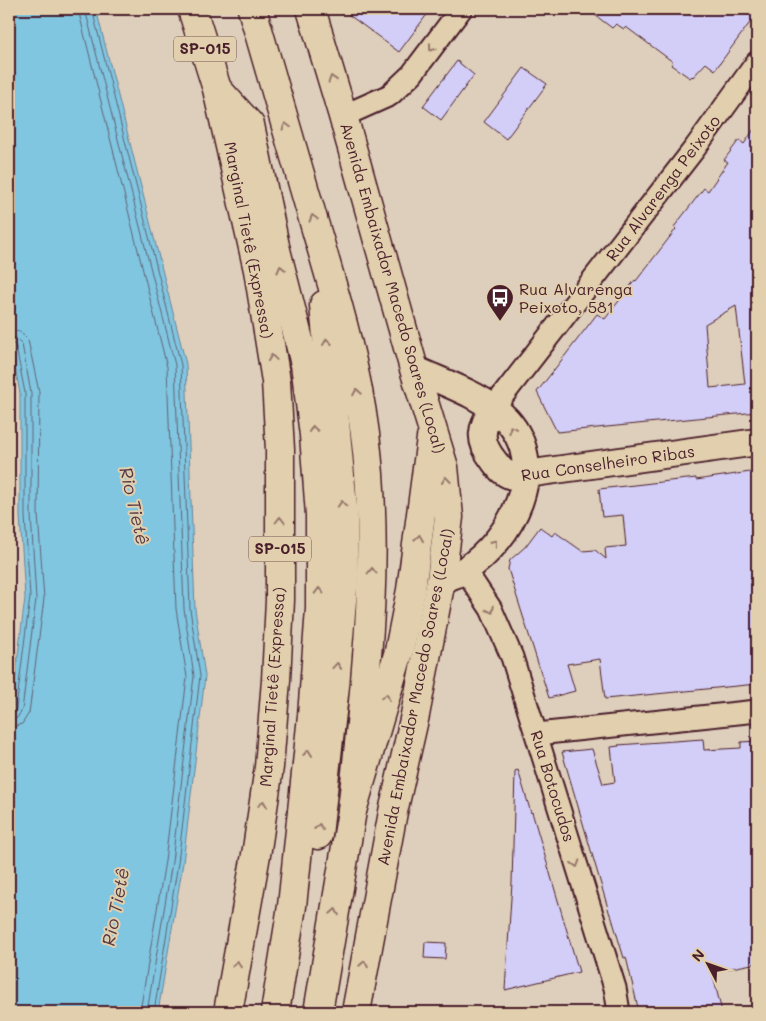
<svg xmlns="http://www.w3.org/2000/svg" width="766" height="1021" font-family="Mali,sans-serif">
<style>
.water{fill:#80c6e1;stroke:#6a8398}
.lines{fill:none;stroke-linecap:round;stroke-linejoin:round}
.shore{stroke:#606274;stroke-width:1}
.building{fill:#d3cef7;stroke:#4a1f2b;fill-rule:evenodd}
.minor-casing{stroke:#4a1f2b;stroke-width:25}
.tertiary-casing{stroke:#4a1f2b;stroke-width:30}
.trunk-casing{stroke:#4a1f2b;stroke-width:31}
.motorway-casing{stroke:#4a1f2b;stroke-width:31}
.minor{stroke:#e1cfad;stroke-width:21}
.tertiary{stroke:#e1cfad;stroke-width:26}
.trunk{stroke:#e1cfad;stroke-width:28}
.motorway{stroke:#e1cfad;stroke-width:28}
.oneway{stroke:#96776c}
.labels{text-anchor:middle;stroke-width:4;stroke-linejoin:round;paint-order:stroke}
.shield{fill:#e1cfad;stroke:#775452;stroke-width:1}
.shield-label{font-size:15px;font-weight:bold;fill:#4a1f2b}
.street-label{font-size:16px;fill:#4a1f2b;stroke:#e1cfad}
.poi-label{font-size:16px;fill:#4a1f2b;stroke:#e1cfad;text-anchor:start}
.water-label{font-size:18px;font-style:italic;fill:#523846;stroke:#e1cfad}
</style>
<rect width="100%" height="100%" fill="#decfbc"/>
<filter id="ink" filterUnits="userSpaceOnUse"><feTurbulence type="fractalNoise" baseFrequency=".02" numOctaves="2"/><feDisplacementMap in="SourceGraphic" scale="10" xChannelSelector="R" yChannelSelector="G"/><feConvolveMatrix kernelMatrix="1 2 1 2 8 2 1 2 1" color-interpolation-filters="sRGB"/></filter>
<g filter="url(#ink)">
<polygon class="water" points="9,9 96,9 186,364 195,609 205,676 183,863 158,1012 9,1012 9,728 25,598 20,516 20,393 9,336"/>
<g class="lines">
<g class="shore">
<polyline points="78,9 167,367 176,609 187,677 165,861 140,1012"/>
<polyline points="85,9 175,365 184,609 194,676 172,862 147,1012"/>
<polyline points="92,9 181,365 190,609 200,676 178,863 154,1012"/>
<polyline points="9,329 20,332 28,340 39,392 38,515 44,599 29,713 22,724 9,728"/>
<polyline points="9,336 16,338 22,344 31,393 31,515 36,599 22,710 17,718 9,720"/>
<polyline points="9,343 13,343 16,347 25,393 25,516 30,597 16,709 14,713 9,714"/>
</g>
</g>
<g class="building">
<polygon points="341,9 431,9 399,52"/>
<polygon points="587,9 757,9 757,13 715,70 706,63 693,77 692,76 690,78 671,65 673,62 626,27 624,29 616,24 612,28"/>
<polygon points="457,61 474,75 441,120 423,106"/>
<polygon points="524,68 547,84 506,139 484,122"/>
<path d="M757,125V412L557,432L537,392L597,314L605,319L635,280L636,281L676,229L674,227L704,188L708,191L728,162L724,160L739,140L744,144ZM736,306L745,384L710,388L705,324Z"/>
<polygon points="757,471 757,684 605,699 600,659 567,664 575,691 549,698 508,569 510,560 525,547 540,527 552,536 555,532 582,551 595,550 606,559 605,548 626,546 623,515 602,517 599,489 696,478 696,480"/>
<polygon points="703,739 704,750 741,748 741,742 757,741 757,963 712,972 722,1012 639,1012 626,957 624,958 611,915 610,915 562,752 592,749 603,784 615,782 611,747 619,746 618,745"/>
<polygon points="518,770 531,813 532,812 579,972 505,990 512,883 515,771"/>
<polygon points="425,942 446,943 445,959 424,958"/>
</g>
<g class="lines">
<defs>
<g id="minor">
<polyline points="343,116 390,95 412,74 461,9"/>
<polyline points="494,407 695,148 757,62"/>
<polyline points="465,570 491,609 512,657 615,988 619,1012"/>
<polyline points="537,734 757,711"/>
</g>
<g id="tertiary">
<path d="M414,369C444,383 485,396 507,420C550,468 511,540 465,570C458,574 449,577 441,580"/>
<path d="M494,407C480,428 478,441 494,461C500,469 503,473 512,476L757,442"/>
</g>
<g id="trunk">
<polyline points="311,9 343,116 414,369 444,467 449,517 441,580 415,715 393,812 356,1012"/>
<polyline points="318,1012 352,811 399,651 411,590 431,438"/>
</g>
<g id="motorway">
<polyline points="192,9 217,89 258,270 276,381 280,450 280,600 276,680 269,767 257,849 228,1012"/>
<path d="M252,9C273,81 294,154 315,226C335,294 356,363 365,434C381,561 365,685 352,811"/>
<polyline points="218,90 250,125 275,246 305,364 314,435 320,515 320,609 312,716 292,906 275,1012"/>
<polyline points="318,835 335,686 344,576 343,507 324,305"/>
</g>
</defs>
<use href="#minor" class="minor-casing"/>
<use href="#tertiary" class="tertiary-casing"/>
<use href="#trunk" class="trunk-casing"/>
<use href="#motorway" class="motorway-casing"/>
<use href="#minor" class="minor"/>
<use href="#tertiary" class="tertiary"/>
<use href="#trunk" class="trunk"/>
<use href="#motorway" class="motorway"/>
</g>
<defs><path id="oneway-chevron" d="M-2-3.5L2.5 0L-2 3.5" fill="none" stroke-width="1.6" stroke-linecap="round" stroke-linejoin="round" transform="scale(1.25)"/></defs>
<g class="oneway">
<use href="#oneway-chevron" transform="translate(432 48) rotate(127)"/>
<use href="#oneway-chevron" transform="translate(332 79) rotate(-107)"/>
<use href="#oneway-chevron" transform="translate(286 126) rotate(-106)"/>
<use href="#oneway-chevron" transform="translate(313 218) rotate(-106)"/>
<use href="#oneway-chevron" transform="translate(281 269) rotate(-104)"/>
<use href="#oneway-chevron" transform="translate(327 342) rotate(-97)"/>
<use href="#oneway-chevron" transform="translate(272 358) rotate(-98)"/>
<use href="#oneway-chevron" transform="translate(357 392) rotate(-100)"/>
<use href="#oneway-chevron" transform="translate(313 429) rotate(-97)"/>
<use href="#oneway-chevron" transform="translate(512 429) rotate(-121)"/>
<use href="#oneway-chevron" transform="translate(446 480) rotate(-96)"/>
<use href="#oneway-chevron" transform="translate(342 504) rotate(-93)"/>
<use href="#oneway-chevron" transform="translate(280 520) rotate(-90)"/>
<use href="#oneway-chevron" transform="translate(419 538) rotate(-82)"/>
<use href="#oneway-chevron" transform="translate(494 543) rotate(-51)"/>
<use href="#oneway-chevron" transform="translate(372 571) rotate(-90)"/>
<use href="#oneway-chevron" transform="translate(319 591) rotate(-91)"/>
<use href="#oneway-chevron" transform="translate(491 610) rotate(63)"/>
<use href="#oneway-chevron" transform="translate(337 666) rotate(-85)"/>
<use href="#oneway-chevron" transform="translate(386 697) rotate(-74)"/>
<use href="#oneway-chevron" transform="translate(308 753) rotate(-83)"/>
<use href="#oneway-chevron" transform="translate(263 804) rotate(-82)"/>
<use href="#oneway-chevron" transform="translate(319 827) rotate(-83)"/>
<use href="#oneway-chevron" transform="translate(576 864) rotate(73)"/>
<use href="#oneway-chevron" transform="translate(335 912) rotate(-80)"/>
<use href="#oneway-chevron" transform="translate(237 964) rotate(-80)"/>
<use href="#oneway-chevron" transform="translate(364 964) rotate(-80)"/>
</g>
</g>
<defs>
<symbol id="bus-pin" viewBox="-11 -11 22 30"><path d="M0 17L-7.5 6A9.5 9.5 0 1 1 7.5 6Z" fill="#4a1f2b" stroke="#e1cfad"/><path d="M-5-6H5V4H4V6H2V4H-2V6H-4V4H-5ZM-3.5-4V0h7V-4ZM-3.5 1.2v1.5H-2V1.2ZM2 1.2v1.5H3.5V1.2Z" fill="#fff"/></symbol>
</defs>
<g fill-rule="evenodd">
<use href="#bus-pin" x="484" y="282" width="32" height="43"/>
</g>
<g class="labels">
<g class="shield">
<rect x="174" y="36.5" width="62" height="25" rx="4"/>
<rect x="249" y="536.5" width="62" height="25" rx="4"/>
</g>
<g class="shield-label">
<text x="205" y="54">SP-015</text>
<text x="280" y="554">SP-015</text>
</g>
<g class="street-label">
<text transform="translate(663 188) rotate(-53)" y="6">Rua Alvarenga Peixoto</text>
<text transform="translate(249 240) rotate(79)" y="6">Marginal Tietê (Expressa)</text>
<text transform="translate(393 288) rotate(74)" y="6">Avenida Embaixador Macedo Soares (Local)</text>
<text transform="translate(608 463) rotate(-8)" y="6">Rua Conselheiro Ribas</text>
<text transform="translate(272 687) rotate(-86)" y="6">Marginal Tietê (Expressa)</text>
<text transform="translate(415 697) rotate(-79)" y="6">Avenida Embaixador Macedo Soares (Local)</text>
<text transform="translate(553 786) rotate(73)" y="6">Rua Botocudos</text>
</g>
<g class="poi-label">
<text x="519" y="295">Rua Alvarenga<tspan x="519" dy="18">Peixoto, 581</tspan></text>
</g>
<g class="water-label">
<text transform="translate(134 506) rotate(77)" y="6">Rio Tietê</text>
<text transform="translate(116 907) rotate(-79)" y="6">Rio Tietê</text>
</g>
</g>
<rect width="766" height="1021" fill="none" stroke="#e1cfad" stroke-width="30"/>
<rect x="15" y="15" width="736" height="991" fill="none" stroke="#4a1f2b" stroke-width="2" filter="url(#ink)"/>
<g transform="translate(708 964) rotate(311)" stroke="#e1cfad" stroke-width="4" paint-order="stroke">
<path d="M0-4L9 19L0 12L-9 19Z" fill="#4a1f2b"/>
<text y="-8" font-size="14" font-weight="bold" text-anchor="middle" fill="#4a1f2b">N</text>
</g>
</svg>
